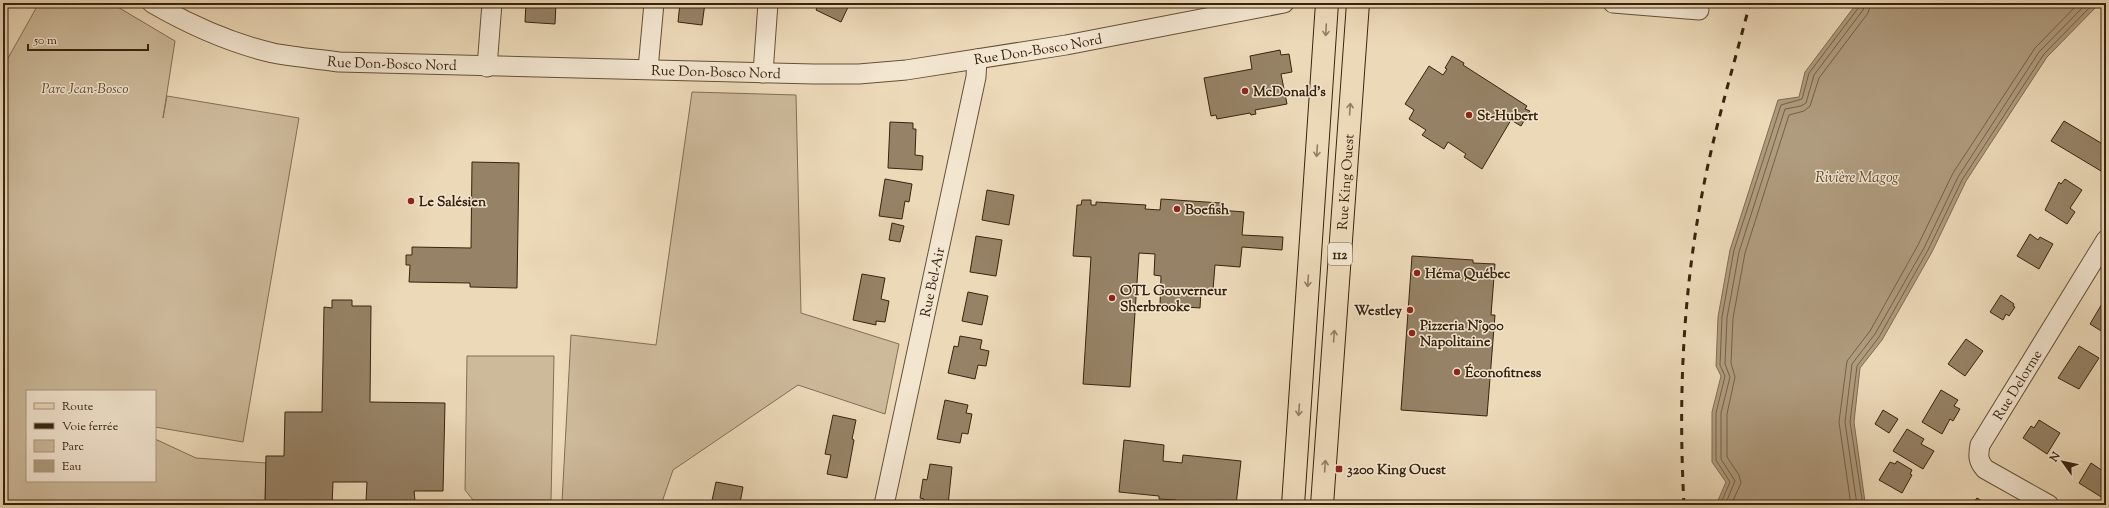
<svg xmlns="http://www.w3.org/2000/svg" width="2109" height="508" font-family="'Sorts Mill Goudy',serif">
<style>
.green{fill:#cdba9b;stroke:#826f54}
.water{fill:#af9b7e;stroke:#7f6b51}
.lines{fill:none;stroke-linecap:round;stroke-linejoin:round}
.shore{stroke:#746046;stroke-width:1}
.building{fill:#968266;stroke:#38240e}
.minor-casing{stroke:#655138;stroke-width:21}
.major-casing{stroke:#38240e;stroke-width:24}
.minor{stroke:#f3e6d1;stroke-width:19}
.major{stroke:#ecd9b8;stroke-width:22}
.rail{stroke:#38240e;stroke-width:3;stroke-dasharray:7 7;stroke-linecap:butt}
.oneway{stroke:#927e63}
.poi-dot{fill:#8f2418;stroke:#f3e6d1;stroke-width:1.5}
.labels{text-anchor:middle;stroke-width:3;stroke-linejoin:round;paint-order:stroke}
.shield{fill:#f3e6d1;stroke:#705e48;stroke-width:1}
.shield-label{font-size:13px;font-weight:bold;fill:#38240e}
.street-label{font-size:14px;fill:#38240e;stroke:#f3e6d1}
.park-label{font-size:14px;font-style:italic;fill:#5d4a31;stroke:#f3e6d1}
.poi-label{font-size:14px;font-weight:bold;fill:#38240e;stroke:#f3e6d1;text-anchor:start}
.water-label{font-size:15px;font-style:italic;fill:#5c4830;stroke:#f3e6d1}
</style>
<rect width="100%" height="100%" fill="#ecd9b8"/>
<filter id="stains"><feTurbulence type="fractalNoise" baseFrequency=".005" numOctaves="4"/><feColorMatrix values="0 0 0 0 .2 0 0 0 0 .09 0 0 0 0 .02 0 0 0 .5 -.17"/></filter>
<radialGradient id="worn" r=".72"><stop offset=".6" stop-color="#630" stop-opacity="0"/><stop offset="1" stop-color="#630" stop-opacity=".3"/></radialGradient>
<g class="green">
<polygon points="39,3 111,3 175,41 163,118 167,96 299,118 243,442 155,427 155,391 27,391 27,481 155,481 155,439 196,458 266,463 265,505 3,505 3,67"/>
<polygon points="692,92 796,95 801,313 899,344 885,414 798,385 673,470 661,505 513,505 562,502 571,335 656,345"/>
<polygon points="467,356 554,356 551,500 473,500 465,490"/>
</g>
<polygon class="water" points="1857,3 2100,3 2047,57 1966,181 1932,252 1882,340 1860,368 1854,422 1865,502 1869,505 1716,505 1726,482 1712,462 1712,412 1721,376 1716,366 1718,317 1730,250 1778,100 1799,97 1805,72"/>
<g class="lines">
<g class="shore">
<polyline points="1720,505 1730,482 1716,460 1716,413 1725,376 1720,365 1722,317 1734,250 1781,105 1802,99 1809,73 1859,7 1859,3"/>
<polyline points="1725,505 1735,481 1721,459 1721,413 1730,377 1725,364 1727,318 1739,252 1785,109 1801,106 1806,103 1814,75 1863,10 1865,3"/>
<polyline points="1731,505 1741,483 1739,475 1727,457 1727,414 1735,377 1731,363 1733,318 1745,253 1789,115 1804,111 1810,106 1819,78 1868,13 1871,3"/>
<polyline points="1851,505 1839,422 1847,361 1870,331 1918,245 1953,173 2035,48 2079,3"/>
<polyline points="1857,505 1845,422 1852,364 1875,334 1924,248 1958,177 2039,52 2087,3"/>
<polyline points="1863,505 1850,422 1857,366 1879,337 1928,250 1962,180 2044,54 2094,3"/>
</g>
</g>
<g class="building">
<polygon points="526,3 556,3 555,24 525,22"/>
<polygon points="680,3 705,3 702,25 678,22"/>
<polygon points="808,3 850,3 841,22 816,10 817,7"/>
<polygon points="1280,50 1281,55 1289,54 1292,72 1281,74 1287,104 1255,110 1256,114 1251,115 1250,113 1217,119 1216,115 1211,116 1204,78 1252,69 1250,56"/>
<polygon points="1452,56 1464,63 1463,65 1527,106 1525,109 1530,111 1521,126 1511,120 1482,169 1464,157 1466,154 1448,142 1444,149 1422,135 1426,130 1409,119 1414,110 1405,104 1429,66 1443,75 1447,69 1445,68"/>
<polygon points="2064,121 2106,146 2106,162 2101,171 2051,141"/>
<polygon points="890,122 913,123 913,129 916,129 915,155 923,156 922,170 888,168"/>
<polygon points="472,162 519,163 517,288 470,287 470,283 409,282 410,265 406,265 406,255 412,255 412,247 471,248"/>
<polygon points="885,179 912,184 909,202 905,201 902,219 879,216"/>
<polygon points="2065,179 2082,190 2070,208 2075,212 2067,224 2045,210 2059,182 2061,184"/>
<polygon points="987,190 1014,195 1009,225 982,220"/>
<polygon points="1161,199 1221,203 1220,210 1244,212 1242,235 1283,237 1282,250 1242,247 1240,267 1215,265 1213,290 1201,290 1200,308 1160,305 1161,276 1154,275 1155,254 1139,253 1130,387 1083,384 1091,257 1073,256 1077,205 1081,205 1082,200 1091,200 1091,205 1096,205 1096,202 1146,205 1145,209 1160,210"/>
<polygon points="892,223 904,226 900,242 889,240"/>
<polygon points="2030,234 2038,240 2040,237 2053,244 2039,269 2017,256"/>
<polygon points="976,236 1002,240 996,276 970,272"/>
<polygon points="1412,256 1473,260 1473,263 1495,264 1491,315 1495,315 1487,416 1401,410"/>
<polygon points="862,274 885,278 881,299 889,301 885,322 876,321 876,325 853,320"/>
<polygon points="968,292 988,296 982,325 962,321"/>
<polygon points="2001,295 2014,304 2013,306 2015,307 2009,316 2006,314 2003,320 1990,312"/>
<polygon points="2106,297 2106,334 2090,324"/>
<polygon points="332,300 352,300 352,306 371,306 370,402 445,403 443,491 414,491 415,501 366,501 367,482 333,482 332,505 265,505 266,456 284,456 285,412 322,412 324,307 332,308"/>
<polygon points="960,336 982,340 980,349 989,351 986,366 978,365 975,379 948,373 954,346 958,347"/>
<polygon points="1966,339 1983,351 1965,376 1948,364"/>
<polygon points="2079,346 2099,358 2079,389 2058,378"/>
<polygon points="1941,390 1958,400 1954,406 1960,409 1953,421 1950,419 1942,434 1922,422"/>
<polygon points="945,400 968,405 966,413 972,414 968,434 962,433 960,443 937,439"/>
<polygon points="1883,410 1898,419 1889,433 1875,424"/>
<polygon points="833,415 856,420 852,439 854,440 847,478 827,474 831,455 825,454"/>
<polygon points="2039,420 2060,433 2047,454 2023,438 2031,426 2034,428"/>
<polygon points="1907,429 1924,439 1921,444 1934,451 1923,469 1893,451"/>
<polygon points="1124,440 1164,445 1163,461 1182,463 1183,455 1241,461 1236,505 1176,505 1176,500 1159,499 1159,496 1119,492"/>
<polygon points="1897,461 1912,470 1910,474 1912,475 1902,493 1879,480 1890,462 1895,464"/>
<polygon points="2091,463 2106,473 2106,500 2079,483"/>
<polygon points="930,464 952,467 948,505 923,505 924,499 920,498 923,479 927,480"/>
<polygon points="716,482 743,487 740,503 745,505 711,505"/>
<polygon points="1977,498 1988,505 1972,505"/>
</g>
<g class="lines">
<defs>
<g id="minor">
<path id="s1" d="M152,3C190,25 230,43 273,53C294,57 317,59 339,62L814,74H859L906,70L1066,45L1284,3"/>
<polyline points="1613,3 1699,10"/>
<polyline points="487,67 492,3"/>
<polyline points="648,69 654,3"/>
<polyline points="763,73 768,3"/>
<path id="s2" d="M884,505L976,77L977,59"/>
<path id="s3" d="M2049,505L1985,469C1978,461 1978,456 1980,445L2106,240"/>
</g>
<g id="major">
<polyline points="1293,505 1327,3"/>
<path id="s4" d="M1322,505L1358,3"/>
</g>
</defs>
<use href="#minor" class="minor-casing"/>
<use href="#major" class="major-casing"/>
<use href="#minor" class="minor"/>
<use href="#major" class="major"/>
<path class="rail" d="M1684,505C1678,395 1683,287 1705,179C1717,120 1735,61 1750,3"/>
</g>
<defs><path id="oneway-shaft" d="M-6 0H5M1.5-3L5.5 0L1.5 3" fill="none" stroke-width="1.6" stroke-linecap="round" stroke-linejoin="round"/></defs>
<g class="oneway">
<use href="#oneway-shaft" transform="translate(1326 30) rotate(93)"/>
<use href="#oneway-shaft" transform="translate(1350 109) rotate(-86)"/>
<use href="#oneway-shaft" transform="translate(1317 151) rotate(94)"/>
<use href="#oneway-shaft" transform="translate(1308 281) rotate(94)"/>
<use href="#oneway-shaft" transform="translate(1334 336) rotate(-86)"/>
<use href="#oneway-shaft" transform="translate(1299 410) rotate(94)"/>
<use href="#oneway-shaft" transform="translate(1325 466) rotate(-86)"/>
</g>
<g class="poi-dot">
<circle cx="1245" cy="91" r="4"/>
<circle cx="1469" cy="115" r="4"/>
<circle cx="411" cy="201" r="4"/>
<circle cx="1177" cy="209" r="4"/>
<circle cx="1417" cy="273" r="4"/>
<circle cx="1112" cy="298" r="4"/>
<circle cx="1410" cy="310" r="4"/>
<circle cx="1412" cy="333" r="4"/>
<circle cx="1457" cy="372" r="4"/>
<rect x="1335" y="465" width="8" height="8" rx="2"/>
</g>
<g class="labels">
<rect class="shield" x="1328" y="243" width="24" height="22" rx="3"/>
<g class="shield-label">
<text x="1340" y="259">112</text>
</g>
<g class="street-label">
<text dy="5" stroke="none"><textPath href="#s1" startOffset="899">Rue Don-Bosco Nord</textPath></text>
<text dy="5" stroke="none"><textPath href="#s1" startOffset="251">Rue Don-Bosco Nord</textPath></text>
<text dy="5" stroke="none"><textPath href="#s1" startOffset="575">Rue Don-Bosco Nord</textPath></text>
<text dy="5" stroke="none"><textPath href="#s4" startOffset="324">Rue King Ouest</textPath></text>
<text dy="5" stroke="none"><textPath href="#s2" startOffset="228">Rue Bel-Air</textPath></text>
<text dy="5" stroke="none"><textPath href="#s3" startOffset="170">Rue Delorme</textPath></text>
</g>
<g class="park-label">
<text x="85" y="93">Parc Jean-Bosco</text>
</g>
<g class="poi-label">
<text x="1253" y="96">McDonald's</text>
<text x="1477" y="120">St-Hubert</text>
<text x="419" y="206">Le Salésien</text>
<text x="1185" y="214">Boefish</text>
<text x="1425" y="278">Héma Québec</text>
<text x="1120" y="295">OTL Gouverneur<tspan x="1120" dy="16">Sherbrooke</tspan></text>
<text x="1402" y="315" text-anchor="end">Westley</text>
<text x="1420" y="330">Pizzeria N°900<tspan x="1420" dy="16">Napolitaine</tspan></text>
<text x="1465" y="377">Éconofitness</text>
<text x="1347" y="474">3200 King Ouest</text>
</g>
<g class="water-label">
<text x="1857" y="182">Rivière Magog</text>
</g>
</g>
<rect width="2109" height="508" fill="none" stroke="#ecd9b8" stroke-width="16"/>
<rect x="4" y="4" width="2101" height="500" fill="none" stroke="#38240e" stroke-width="2"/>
<rect x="8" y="8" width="2093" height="492" fill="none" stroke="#38240e"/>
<rect x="26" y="390" width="130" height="92" fill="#f3e6d1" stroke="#a89883"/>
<rect x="34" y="403" width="20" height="6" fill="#ecd9b8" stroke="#a89883"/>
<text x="62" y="410" font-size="12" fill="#38240e">Route</text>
<rect x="34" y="423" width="20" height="6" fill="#38240e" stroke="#a89883"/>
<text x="62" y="430" font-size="12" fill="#38240e">Voie ferrée</text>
<rect x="34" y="440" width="20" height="12" fill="#cdba9b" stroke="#a89883"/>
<text x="62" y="450" font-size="12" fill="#38240e">Parc</text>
<rect x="34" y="460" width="20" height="12" fill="#af9b7e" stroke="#a89883"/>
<text x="62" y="470" font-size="12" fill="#38240e">Eau</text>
<g transform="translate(2063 462) rotate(303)" stroke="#f3e6d1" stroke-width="3" paint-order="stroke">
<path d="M0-3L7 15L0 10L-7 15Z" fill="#38240e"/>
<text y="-6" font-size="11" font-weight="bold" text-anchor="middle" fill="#38240e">N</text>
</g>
<path d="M28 44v6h120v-6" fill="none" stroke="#38240e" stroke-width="2"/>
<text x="34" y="44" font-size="12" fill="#38240e" stroke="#f3e6d1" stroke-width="3" paint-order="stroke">50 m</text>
<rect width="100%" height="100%" filter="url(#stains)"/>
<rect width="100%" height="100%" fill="url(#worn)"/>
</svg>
